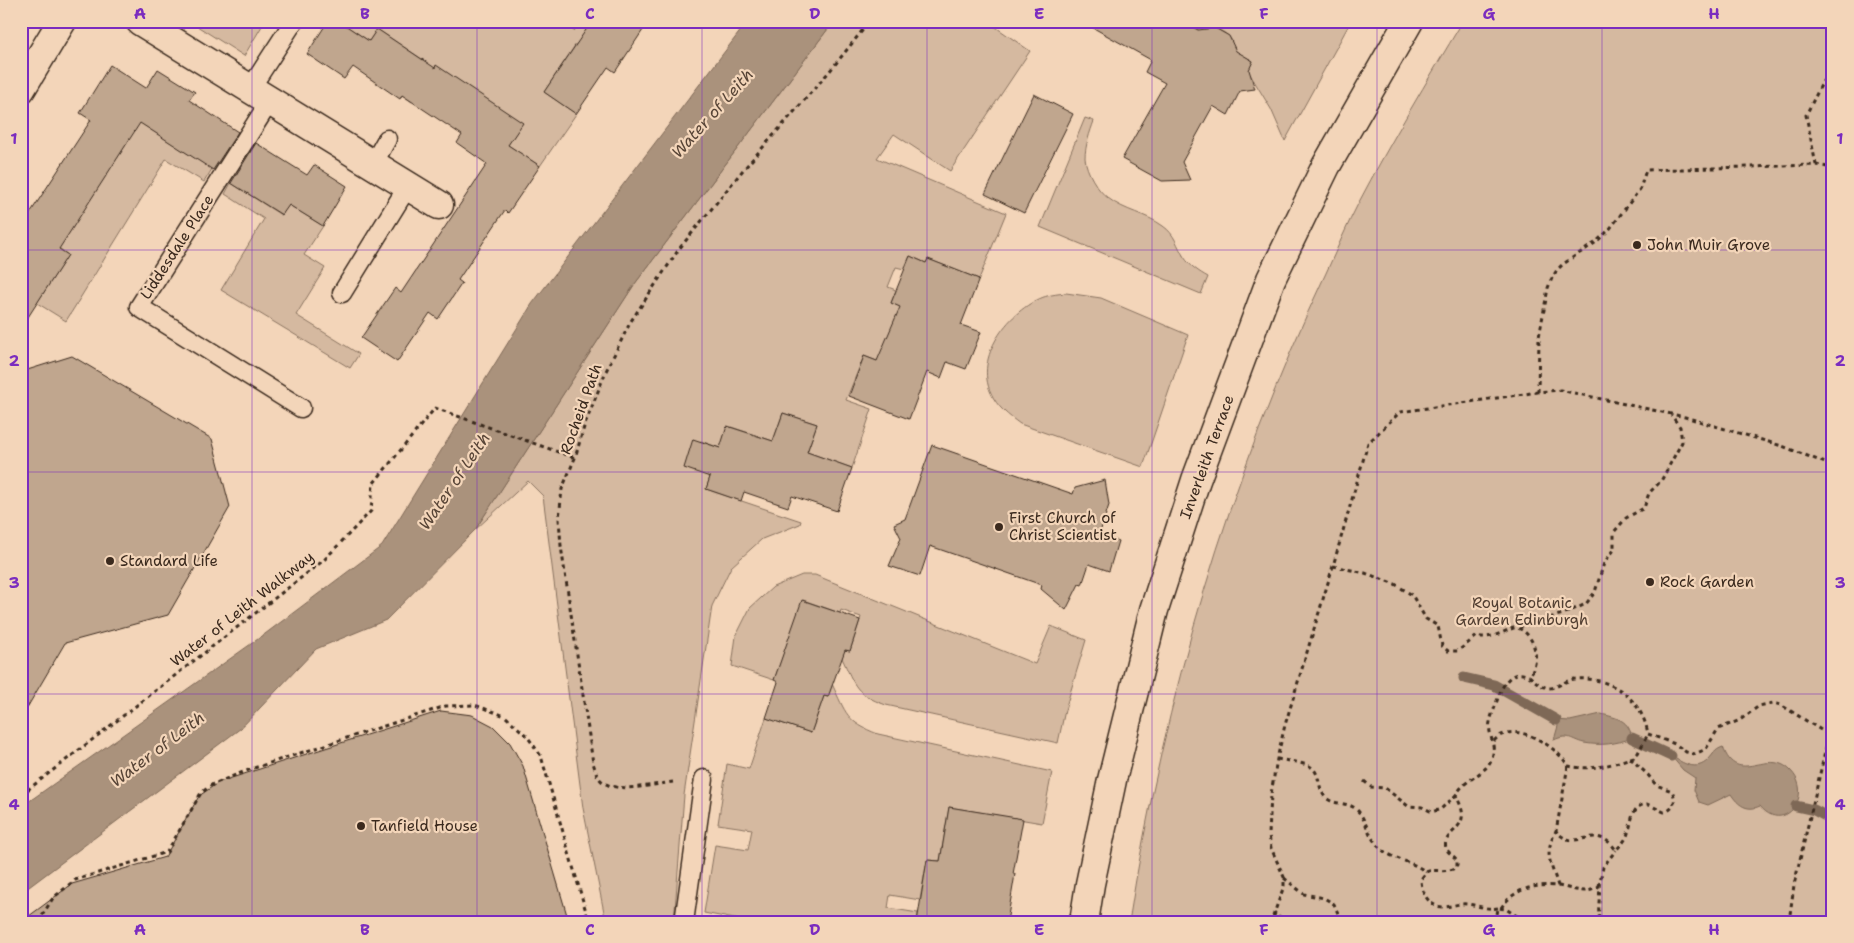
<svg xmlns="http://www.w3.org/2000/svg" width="1854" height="943" font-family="'Shantell Sans',sans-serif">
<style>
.green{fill:#d5b9a0;stroke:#88725f}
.water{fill:#aa927c;stroke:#7e6856}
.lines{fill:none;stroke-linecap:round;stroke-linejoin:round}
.stream{stroke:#7e6856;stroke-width:11}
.building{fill:#c0a68e;stroke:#3b2a1e}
.service-casing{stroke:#3b2a1e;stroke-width:21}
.minor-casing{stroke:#3b2a1e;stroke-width:31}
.path{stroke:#3b2a1e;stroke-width:3;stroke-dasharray:4 4;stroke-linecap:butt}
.service{stroke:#f3d5b9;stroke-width:18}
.minor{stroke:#f3d5b9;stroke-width:28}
.grid{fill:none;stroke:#7b2cbf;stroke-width:1;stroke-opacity:0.55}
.poi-dot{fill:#3b2a1e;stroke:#f3d5b9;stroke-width:2}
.labels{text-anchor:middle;stroke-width:4.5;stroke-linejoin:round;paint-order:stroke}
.poi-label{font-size:15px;fill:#3b2a1e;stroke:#f3d5b9;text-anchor:start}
.street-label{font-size:15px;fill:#3b2a1e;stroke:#f3d5b9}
.park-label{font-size:15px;fill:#523f32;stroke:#f3d5b9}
.water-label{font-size:16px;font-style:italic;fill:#574436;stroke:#f3d5b9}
.neatline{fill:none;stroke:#7b2cbf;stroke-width:2}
.grid-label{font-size:16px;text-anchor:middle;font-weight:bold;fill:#7b2cbf}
</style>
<rect width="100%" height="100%" fill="#f3d5b9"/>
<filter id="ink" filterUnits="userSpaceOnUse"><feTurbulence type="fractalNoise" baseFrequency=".02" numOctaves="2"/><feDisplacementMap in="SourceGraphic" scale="10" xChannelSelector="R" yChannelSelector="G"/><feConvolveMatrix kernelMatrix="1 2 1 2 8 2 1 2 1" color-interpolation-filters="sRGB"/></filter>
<g filter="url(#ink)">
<g class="green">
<polygon points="201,21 265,21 244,56 197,26"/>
<polygon points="339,21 559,21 574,31 581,21 602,21 576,44 544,92 576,114 540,166 508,145 517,131 480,107 436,66 412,102 402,95 425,61 377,29 369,41"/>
<polygon points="834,21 987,21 1030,51 950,171 894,134 877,158 1006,213 979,279 928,259 926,263 910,256 904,269 896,267 888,287 896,290 891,303 908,310 877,361 864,356 846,400 872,409 852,468 807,452 817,424 783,413 773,441 728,426 720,448 701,441 691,447 710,477 706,489 801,521 800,524 762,539 731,567 712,606 684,795 674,922 606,922 583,808 543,496 528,481 475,530 634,285"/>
<path d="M1182,21H1351L1285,141L1271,109L1248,71L1253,61L1228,47L1232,41C1228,33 1218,28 1209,29L1206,34Z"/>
<path d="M1463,21H1833V922H1129C1164,698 1229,478 1326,273C1337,249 1347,225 1359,202C1391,141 1427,81 1463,21Z"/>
<polygon points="128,115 212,169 204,182 166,159 66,321 37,303 68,255 59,248 127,143"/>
<path d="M1085,118L1094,121C1090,132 1085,146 1085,158C1086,171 1097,190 1108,198C1124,211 1147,214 1163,226C1175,234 1177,246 1184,257C1190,266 1199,272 1208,277L1201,294L1040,227Z"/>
<polygon points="231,183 281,215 289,205 323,226 304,255 325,268 296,315 359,354 350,368 221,290 264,219 225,194"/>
<path d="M1066,293L1101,298L1188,335L1143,467L1020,424C1009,416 997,407 991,393C974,357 1008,313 1039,299C1047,295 1057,294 1066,293Z"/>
<path d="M802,575H815L1035,664L1051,626L1086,640L1065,710L1058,743L886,705C855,694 855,686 842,658L844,650L850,651L861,617L841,610L840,613L803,600L774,680L732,666L736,636L750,608L773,587Z"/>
<path d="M832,684C846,713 846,722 878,734L1052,772L1042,823L949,807L940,861L927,860L920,900L890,895L888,908L918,913L917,922H740V920L704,913L715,845L748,850L752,829L718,824L727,764L749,769L766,718L811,733L824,696L828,697Z"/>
</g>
<g class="water">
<polygon points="748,21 834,21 634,285 475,530 386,620 316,649 241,728 21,893 21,807 265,634 382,546 532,304"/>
<path d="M1601,714C1618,718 1629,720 1632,738C1616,744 1601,746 1584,743C1571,740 1569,733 1554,740L1558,726L1556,720L1570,721Z"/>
<path d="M1723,747C1737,788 1768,746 1791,771C1815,796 1783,835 1760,806C1747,812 1738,805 1731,794L1708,805L1699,802L1694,790L1695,778L1683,770L1671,756C1683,763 1696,772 1708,760C1714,754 1714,750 1723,747Z"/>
</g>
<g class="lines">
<g class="stream">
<polyline points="1464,678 1494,685 1556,720"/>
<polyline points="1632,738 1671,756"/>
<polyline points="1796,806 1814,810 1833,820"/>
</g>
</g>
<g class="building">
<polygon points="328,21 339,21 369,41 377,29 435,68 436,65 523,123 508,145 540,166 508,213 505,210 458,280 462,283 438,319 430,313 397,362 361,338 395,288 401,293 487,164 457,143 462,135 402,95 400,99 353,67 344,79 307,54"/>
<polygon points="592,21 649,21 615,72 608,67 576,114 544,92"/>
<polygon points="1081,21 1182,21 1198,30 1215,28 1229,36 1236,51 1253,61 1249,70 1255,89 1240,91 1228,115 1213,106 1182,162 1190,180 1162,181 1122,159 1165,83 1145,72 1151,60"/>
<polygon points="110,65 146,88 158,69 195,92 189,100 238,132 213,170 140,123 59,249 68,255 21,328 21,227 91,120 80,113"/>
<polygon points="1034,94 1073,114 1024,213 985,194"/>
<polygon points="256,143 307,175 314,165 347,186 323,226 289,205 282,215 231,183"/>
<polygon points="910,256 926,263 928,259 979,279 961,325 981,332 966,369 947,362 941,378 927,372 909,419 849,396 864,356 877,361 900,307 891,303"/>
<polygon points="72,356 212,439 230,507 168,615 65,643 21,718 21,372"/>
<polygon points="783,413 817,424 807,452 852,468 837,511 792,496 788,507 744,492 741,501 706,489 710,477 684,468 693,439 720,448 727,426 773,441"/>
<polygon points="932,445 1073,494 1075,488 1105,480 1109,505 1099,535 1118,541 1109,571 1089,564 1082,585 1079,584 1066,610 1041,589 1042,585 930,546 920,576 889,566 901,538 894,524 905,519"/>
<polygon points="802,600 860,620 850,651 845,650 828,697 824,696 811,733 766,718 778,682 774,680"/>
<polygon points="441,711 472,715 493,726 510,743 523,766 569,922 21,922 72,884 165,857 199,796 219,782"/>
<polygon points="949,807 1023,819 1013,874 1015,874 1007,922 917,922 927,860 940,861"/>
</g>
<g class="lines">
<defs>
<g id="service">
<polyline points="250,89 294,21"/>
<polyline points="270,101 139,307 301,408"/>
<polyline points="373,164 387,139"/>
<polyline points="342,293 408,186"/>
<polyline points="684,922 704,779"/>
</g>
<g id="minor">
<polyline points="140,21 439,205"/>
<polyline points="21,89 62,21"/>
<polyline points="1084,922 1090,884 1112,780 1154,610 1196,480 1271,279 1326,166 1409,21"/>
</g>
</defs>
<use href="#service" class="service-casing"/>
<use href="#minor" class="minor-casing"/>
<g class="path">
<polyline points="1816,165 1806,115 1823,81 1833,74"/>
<polyline points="1538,392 1539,337 1548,288 1552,278 1557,270 1563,264 1595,243 1609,230 1640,189 1646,170 1816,165 1833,168"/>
<path d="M1333,566L1365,573L1395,584L1412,595L1426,619L1438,626L1442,646L1448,651H1458L1477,636C1494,641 1512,625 1518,628C1536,635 1541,663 1529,676C1535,681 1541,687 1549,688C1558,688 1565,680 1575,679C1610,676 1642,698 1648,734L1675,744L1686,752L1695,754L1706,749L1718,729L1740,720L1759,706L1773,703L1781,705L1829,735"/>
<polyline points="1519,627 1563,614 1586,604 1595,592 1604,563 1614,550 1614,532 1626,518 1644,508 1649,493 1661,481 1682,442 1680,427 1671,415"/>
<path d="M1494,741C1513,718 1557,746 1568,766C1594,771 1609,765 1634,757L1638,753L1648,734"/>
<path d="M1277,759C1287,761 1302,762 1311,767C1322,774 1316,792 1329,800C1338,805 1349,802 1357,810C1367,820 1367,836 1381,849C1394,860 1412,861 1426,872"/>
<path d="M1568,766L1556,831C1577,855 1594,820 1616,850C1621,845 1626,840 1628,833C1633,821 1630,806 1647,804L1664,812C1674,810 1677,800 1672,791L1656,785L1648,775L1630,758"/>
<polyline points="1364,781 1371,787 1385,788 1408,806 1422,807 1432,812 1441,809 1456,795"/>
<path d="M673,782C655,784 611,796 599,778C596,774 595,768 593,763L561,546L559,519L562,489L575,458L584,427L606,371L631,321L679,249L743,170L829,72L870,21"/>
<polyline points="21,795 324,560 371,511 373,484 435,408 575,458"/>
<polyline points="1284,878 1304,894 1324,898 1334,904 1340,918 1340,922"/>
<path d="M1558,886C1572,888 1587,896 1599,886C1601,898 1596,910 1601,922"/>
<polyline points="1599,886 1603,867 1616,850"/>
<path d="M1498,908C1487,910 1477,905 1467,904C1458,903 1451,907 1443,907C1428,907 1421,891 1421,879L1426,872C1436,868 1445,874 1457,867V860C1454,856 1448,853 1446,848C1442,836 1461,829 1462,818C1464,811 1459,802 1456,795C1465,778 1485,775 1491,760C1498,745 1487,735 1490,722C1491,716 1494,710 1496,704C1501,688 1509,667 1529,676"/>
<path d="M1501,908C1514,888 1536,884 1558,886C1551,862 1543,855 1556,831"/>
<polyline points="1274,916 1275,913 1279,916 1281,922"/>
<polyline points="38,922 53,898 75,880 167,852 201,793 213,784 251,769 446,706 475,705 505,716 527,736 541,756 589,922"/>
<polyline points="1268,922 1272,919 1284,886 1284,877 1271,848 1269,835 1271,794 1277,759 1285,725 1333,566 1368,443 1400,412 1538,392 1560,390 1685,417 1782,446 1833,466"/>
<polyline points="1496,922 1498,908 1506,909 1526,922"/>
<polyline points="1789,922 1794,885 1829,735 1833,683"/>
</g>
<use href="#service" class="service"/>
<use href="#minor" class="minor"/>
</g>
</g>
<path class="grid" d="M252,21V922M477,21V922M702,21V922M927,21V922M1152,21V922M1377,21V922M1602,21V922M21,250H1833M21,472H1833M21,694H1833"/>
<g class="poi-dot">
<circle cx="1637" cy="245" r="5"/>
<circle cx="999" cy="527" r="5"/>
<circle cx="110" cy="561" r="5"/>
<circle cx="1650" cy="582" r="5"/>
<circle cx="361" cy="826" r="5"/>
</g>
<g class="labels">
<g class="poi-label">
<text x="1647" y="250">John Muir Grove</text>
<text x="1009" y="523">First Church of<tspan x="1009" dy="17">Christ Scientist</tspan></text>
<text x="120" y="566">Standard Life</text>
<text x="1660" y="587">Rock Garden</text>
<text x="371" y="831">Tanfield House</text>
</g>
<g class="street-label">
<text transform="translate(177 247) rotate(-57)" y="5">Liddesdale Place</text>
<text transform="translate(581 409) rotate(-70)" y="5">Rocheid Path</text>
<text transform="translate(1207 457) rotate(-70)" y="5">Inverleith Terrace</text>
<text transform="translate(242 609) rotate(-38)" y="5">Water of Leith Walkway</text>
</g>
<g class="park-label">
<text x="1522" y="608">Royal Botanic<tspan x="1522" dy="17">Garden Edinburgh</tspan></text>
</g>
<g class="water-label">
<text transform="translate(712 113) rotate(-48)" y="6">Water of Leith</text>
<text transform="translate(454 481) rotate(-56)" y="6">Water of Leith</text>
<text transform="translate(157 749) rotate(-37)" y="6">Water of Leith</text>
</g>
</g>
<rect width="1854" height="943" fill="none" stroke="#f3d5b9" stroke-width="55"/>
<rect x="28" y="28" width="1798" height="888" class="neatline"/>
<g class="grid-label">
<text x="140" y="19">A</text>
<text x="365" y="19">B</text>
<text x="590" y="19">C</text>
<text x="815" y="19">D</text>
<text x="1039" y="19">E</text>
<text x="1264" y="19">F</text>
<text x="1489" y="19">G</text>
<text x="1714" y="19">H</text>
<text x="14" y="144">1</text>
<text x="1840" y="144">1</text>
<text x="14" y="366">2</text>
<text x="1840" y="366">2</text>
<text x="14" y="588">3</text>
<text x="1840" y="588">3</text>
<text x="14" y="810">4</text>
<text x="1840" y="810">4</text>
<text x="140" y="935">A</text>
<text x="365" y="935">B</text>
<text x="590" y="935">C</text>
<text x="815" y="935">D</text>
<text x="1039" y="935">E</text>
<text x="1264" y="935">F</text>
<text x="1489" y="935">G</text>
<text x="1714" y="935">H</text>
</g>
</svg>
